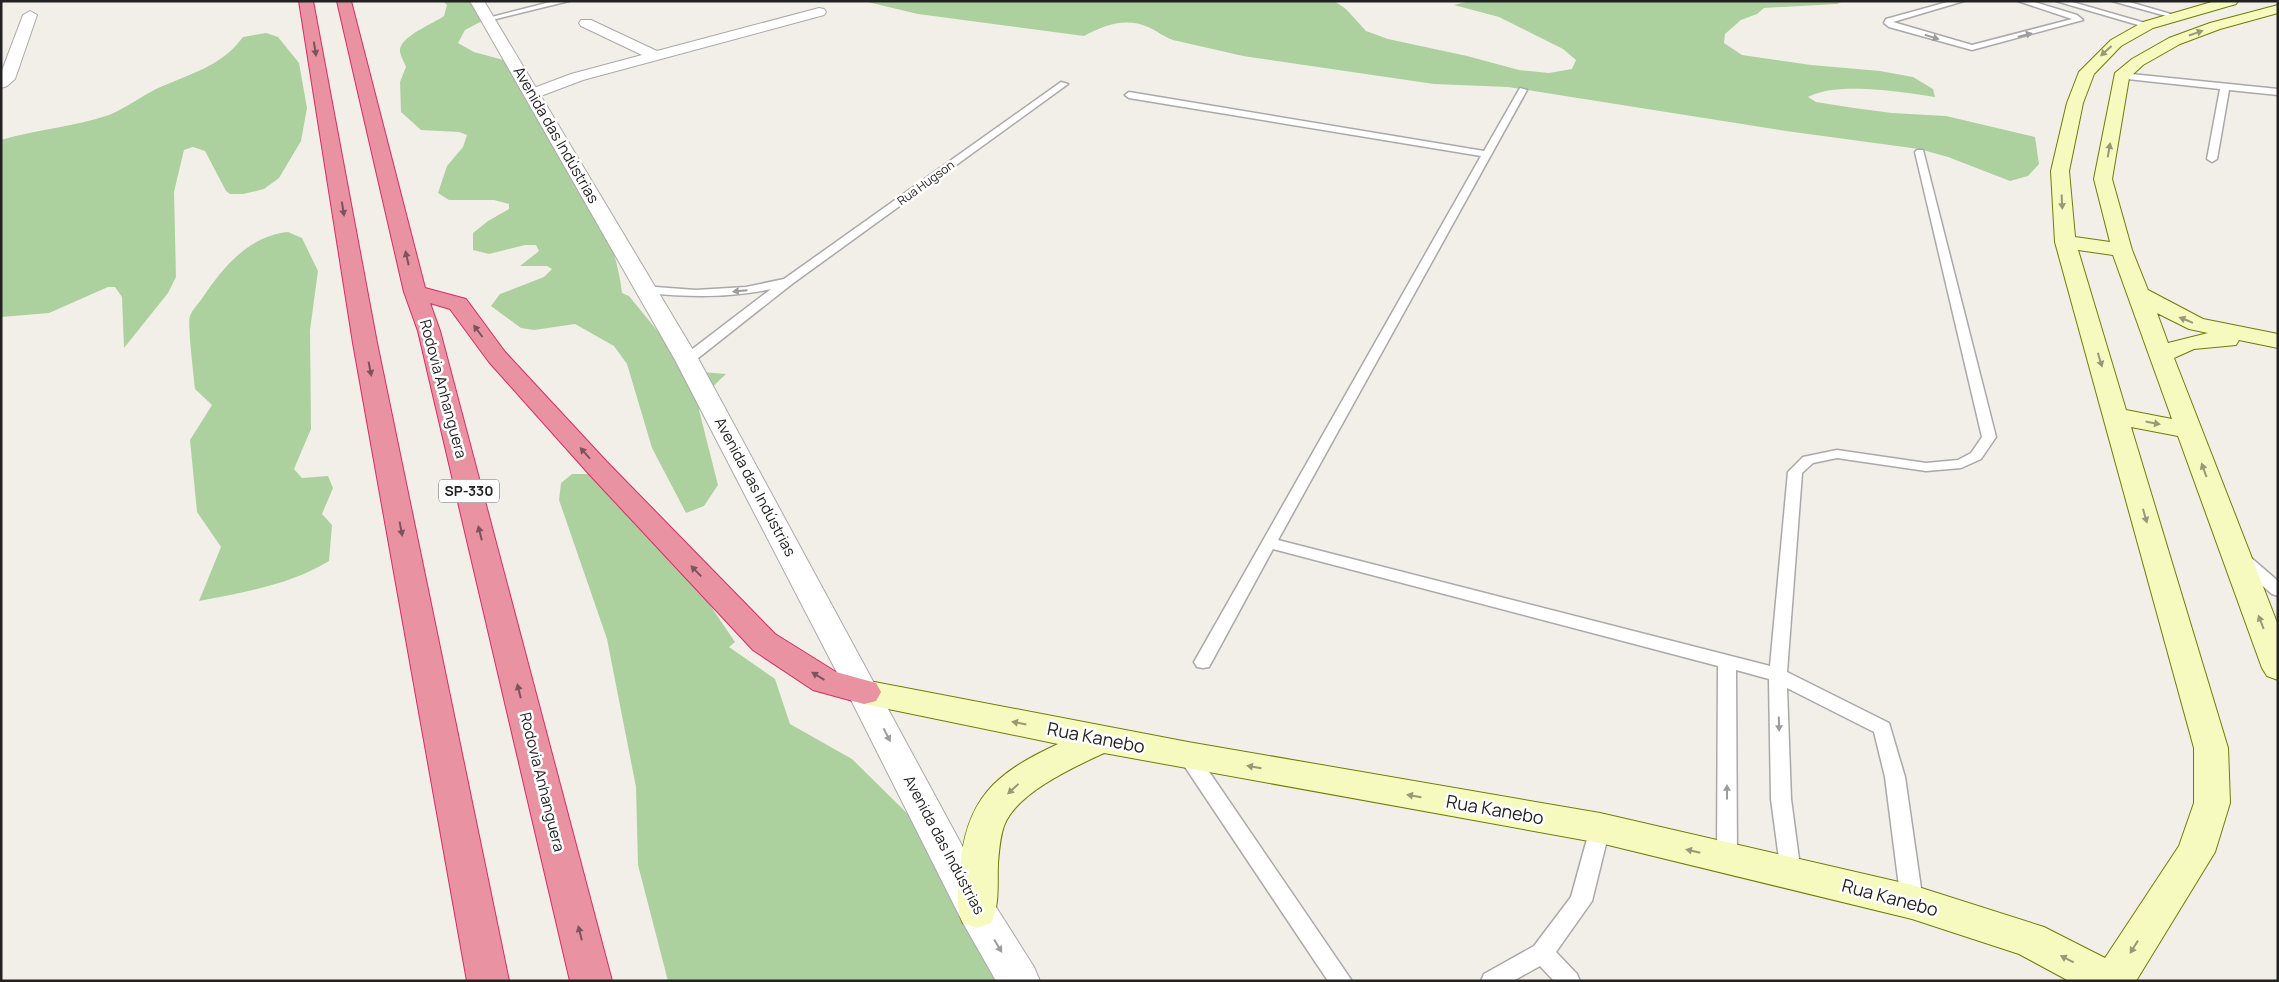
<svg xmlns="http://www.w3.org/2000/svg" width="2279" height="982" font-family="Manrope,sans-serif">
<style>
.forest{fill:#add19e}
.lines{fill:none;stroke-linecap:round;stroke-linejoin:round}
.service-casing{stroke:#a9a9a9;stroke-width:3}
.minor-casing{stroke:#a9a9a9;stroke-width:2}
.tertiary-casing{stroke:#a9a9a9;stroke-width:2}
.secondary-casing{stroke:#707d05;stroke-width:2}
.motorway-casing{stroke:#dc2a67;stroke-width:2}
.service{fill:#fff;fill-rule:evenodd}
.minor{fill:#fff;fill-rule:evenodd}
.tertiary{fill:#fff;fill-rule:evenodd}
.secondary{fill:#f7fabf;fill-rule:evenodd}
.motorway{fill:#e892a2;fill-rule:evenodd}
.oneway{fill:#979978}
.oneway2{fill:#9c9c9c}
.oneway3{fill:#7b545c}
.labels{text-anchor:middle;stroke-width:5;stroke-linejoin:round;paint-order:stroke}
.far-street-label{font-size:12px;fill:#222;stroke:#fff}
.shield{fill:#fff;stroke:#646464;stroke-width:1}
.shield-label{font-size:14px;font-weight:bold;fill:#222}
.street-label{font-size:15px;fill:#222;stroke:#fff}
.near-street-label{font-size:18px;fill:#222;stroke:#fff}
</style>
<rect width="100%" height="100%" fill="#f2efe9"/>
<g class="forest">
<path d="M443,1H482L484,20L465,30L458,43L474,52L507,61C552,132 612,207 622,293L629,296L690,371L726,374L704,395L699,410L718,485L704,506L686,513L652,448L627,364L614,346L575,324L534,330L521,328L491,306L500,294L544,277L552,269L547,266H520L539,251L536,245H525L489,254L473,250V233L488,221L509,209V204L494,200H449L438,193L447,166L463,147L467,135L459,132L421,130L401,112L400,82L406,67C404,62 401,57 400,52C398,37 433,24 444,16L447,5Z"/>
<path d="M863,1H1334L1346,9L1366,31L1388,39L1467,56L1519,70L1549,73L1572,69L1576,60L1563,49L1499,17L1454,5L1470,1H1844L1837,4L1764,8L1757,14L1741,20L1725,34L1724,43L1742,55L1811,65L1880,71L1913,77L1933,89L1935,97C1904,92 1836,81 1808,97L1816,102L1854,108L1892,113L1946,116L2035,137L2039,164L2028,176L2010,181L1948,157L1919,149L1786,131L1508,87L1434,84L1243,56L1173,40C1164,37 1157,31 1148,27C1126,17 1104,25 1084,36L918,14Z"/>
<path d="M266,33L278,37L299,63L307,108L301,141L279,178L264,189L243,194H230L226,191L205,151L193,147L184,150L174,192L176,277L168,293L124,348L122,297L115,287H108L49,313L1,317V140C37,129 74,127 109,115C126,108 140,97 156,89C189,74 221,67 243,37Z"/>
<path d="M288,232L302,238L318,271L310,330L311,429L294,469L302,478L328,476L333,488L322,514L332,525L329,561C290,585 244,592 199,601L221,547L197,512L190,440L212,405L195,389C194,377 187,323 190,316C192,310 199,303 203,297C224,266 249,236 288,232Z"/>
<polygon points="572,474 597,474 637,497 735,642 729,647 775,679 790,724 852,759 921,827 999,981 668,981 638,865 636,787 607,639 559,500 561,483"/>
</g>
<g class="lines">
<defs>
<g id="service">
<polygon points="554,1 569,1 488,21 484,19"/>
<polygon points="1951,1 1964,1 1893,22 1972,45 2072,19 2018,1 2031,1 2077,15 2083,20 1972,50 1889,27 1884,23 1886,19"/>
<polygon points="2056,1 2069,1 2152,25 2145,27"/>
<polygon points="2112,1 2126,1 2181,17 2177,19"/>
<polygon points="2121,73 2278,89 2278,95 2229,90 2217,159 2212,162 2207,159 2220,89 2118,78 2117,76"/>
<path d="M1061,82L1068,84L792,284L692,363H682L681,360L682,357L771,289C728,298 690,297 646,293L640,289L642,286L696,290L746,287L784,279Z"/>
<polygon points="1520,88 1527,90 1278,540 1770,666 1788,472 1803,457 1837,450 1926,463 1958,460 1971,453 1982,437 1915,152 1917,150 1923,150 1996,437 1981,459 1961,468 1926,471 1837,458 1813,463 1802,473 1787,672 1889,723 1905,777 1923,902 1920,909 1912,911 1904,909 1901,902 1885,777 1874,732 1787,688 1791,799 1801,874 1798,880 1791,883 1784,880 1781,874 1771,799 1769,679 1736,670 1737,859 1734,865 1727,868 1720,865 1717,859 1718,666 1273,549 1209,667 1203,668 1197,667 1194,662 1481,156 1129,98 1125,95 1129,92 1484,151"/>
<polygon points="2243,555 2249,556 2278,581 2278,596 2272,594 2237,564 2235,560 2237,556"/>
<polygon points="1188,749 1195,751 1352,981 1328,981 1181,761 1178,756 1181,751"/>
<polygon points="1600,820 1607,822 1610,828 1592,901 1556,952 1577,974 1580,981 1554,981 1540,966 1513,981 1481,981 1484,974 1534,946 1571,897 1590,828 1593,822"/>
</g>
<g id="minor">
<polygon points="819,8 824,9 826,12 824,15 583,80 538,97 526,97 524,94 526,91 571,74 642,55 581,26 579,23 581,20 591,20 657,51"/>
<polygon points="30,11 37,15 15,79 7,86 1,88 1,73 23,15"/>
</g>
<polygon id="tertiary" points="470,1 484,1 699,360 991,899 1034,967 1040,981 996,981 963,923 847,692 675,360"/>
<path id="secondary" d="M2215,1H2238L2236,4L2153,28L2121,46L2094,74L2083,103L2069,171L2075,237L2110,242L2094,179L2115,73L2132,59L2169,38L2210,23L2278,5V13L2220,29L2180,44L2143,65L2129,78L2112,179L2132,250L2148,290L2203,319L2278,334V348L2239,340L2236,345L2194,349L2174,358L2278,625V680L2267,676L2262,668L2178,436L2131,427L2228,748L2230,803L2215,852L2136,981H2069L2019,954L1912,919L1600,843L1104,753C1074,767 1016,793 1004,826C1000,837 999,851 998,863C997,884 1000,905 991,923L977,928L963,923C955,907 958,889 960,871C965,799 995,773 1058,744L864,704L852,701L847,692L852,683L864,680L1188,742L1600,813L1912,885L2044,927L2105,958L2179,846L2194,803V748L2055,242L2051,171L2067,103L2079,72L2111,40L2143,22ZM2078,250L2113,255L2172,419L2126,410ZM2157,313L2189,329L2208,333L2168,343Z"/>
<g id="motorway">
<polygon points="299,1 313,1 377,343 509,981 467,981 353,343"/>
<polygon points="337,1 351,1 425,288 466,299 505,352 607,462 775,634 836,672 876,683 881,692 876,701 864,704 813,690 753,650 589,474 489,362 450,309 430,303 440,331 612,981 570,981 418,331 404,292"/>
</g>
</defs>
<use href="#service" class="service-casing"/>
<use href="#minor" class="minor-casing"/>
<use href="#tertiary" class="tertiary-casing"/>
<use href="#secondary" class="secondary-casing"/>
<use href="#motorway" class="motorway-casing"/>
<use href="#service" class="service"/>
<use href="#minor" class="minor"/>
<use href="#tertiary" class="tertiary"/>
<use href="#secondary" class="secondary"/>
<use href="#motorway" class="motorway"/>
</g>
<defs><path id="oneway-solid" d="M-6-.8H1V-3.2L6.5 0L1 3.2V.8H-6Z" transform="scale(1.25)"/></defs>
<g class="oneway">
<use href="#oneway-solid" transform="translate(2196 33) rotate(-19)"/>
<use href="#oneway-solid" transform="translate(2106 51) rotate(138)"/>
<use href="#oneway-solid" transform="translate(2109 150) rotate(-80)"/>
<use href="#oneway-solid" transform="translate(2062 202) rotate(87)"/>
<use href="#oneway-solid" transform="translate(2186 320) rotate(-158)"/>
<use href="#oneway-solid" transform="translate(2100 360) rotate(73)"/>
<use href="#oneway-solid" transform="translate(2153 423) rotate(11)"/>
<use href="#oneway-solid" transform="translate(2204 470) rotate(-110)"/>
<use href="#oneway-solid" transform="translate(2145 516) rotate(74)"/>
<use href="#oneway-solid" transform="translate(2261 622) rotate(-111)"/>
<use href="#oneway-solid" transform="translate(1019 723) rotate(-169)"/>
<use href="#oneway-solid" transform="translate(1254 767) rotate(-170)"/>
<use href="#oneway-solid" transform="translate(1013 789) rotate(137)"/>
<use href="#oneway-solid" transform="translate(1414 796) rotate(-170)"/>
<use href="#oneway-solid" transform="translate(1693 851) rotate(-167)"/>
<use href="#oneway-solid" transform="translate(2134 947) rotate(122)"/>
<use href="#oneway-solid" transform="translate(2067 959) rotate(-153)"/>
</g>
<g class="oneway2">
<use href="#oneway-solid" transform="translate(2025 35) rotate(-15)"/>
<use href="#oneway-solid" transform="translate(1932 37) rotate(17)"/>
<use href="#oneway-solid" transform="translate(740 291) rotate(175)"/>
<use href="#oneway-solid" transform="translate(1779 724) rotate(88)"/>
<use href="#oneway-solid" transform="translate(887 735) rotate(63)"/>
<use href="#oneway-solid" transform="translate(1727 792) rotate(-90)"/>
<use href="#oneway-solid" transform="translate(998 946) rotate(59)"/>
</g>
<g class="oneway3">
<use href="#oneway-solid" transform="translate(315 49) rotate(81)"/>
<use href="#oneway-solid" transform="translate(343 209) rotate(81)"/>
<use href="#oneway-solid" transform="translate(407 258) rotate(-103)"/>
<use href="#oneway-solid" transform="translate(478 331) rotate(-127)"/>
<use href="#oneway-solid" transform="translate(370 369) rotate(79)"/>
<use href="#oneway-solid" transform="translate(585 453) rotate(-132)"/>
<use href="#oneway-solid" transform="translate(401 529) rotate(79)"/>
<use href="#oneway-solid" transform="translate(480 533) rotate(-104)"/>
<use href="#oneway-solid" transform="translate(696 571) rotate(-134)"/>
<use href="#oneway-solid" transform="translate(818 676) rotate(-149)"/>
<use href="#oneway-solid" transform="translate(519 691) rotate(-104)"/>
<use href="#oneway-solid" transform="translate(580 933) rotate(-104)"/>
</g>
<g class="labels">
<g class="far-street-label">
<text transform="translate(926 183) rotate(-36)" y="4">Rua Hugson</text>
</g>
<rect class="shield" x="439" y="479.5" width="60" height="23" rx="4"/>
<g class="shield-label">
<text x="469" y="496">SP-330</text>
</g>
<g class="street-label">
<text transform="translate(556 135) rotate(60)" y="5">Avenida das Indústrias</text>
<text transform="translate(443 389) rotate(75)" y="5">Rodovia Anhanguera</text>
<text transform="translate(755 487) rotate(62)" y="5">Avenida das Indústrias</text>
<text transform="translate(542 782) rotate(76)" y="5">Rodovia Anhanguera</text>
<text transform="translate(944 845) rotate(62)" y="5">Avenida das Indústrias</text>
</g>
<g class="near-street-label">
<text transform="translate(1096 738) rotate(11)" y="6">Rua Kanebo</text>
<text transform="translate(1495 810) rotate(10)" y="6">Rua Kanebo</text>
<text transform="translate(1890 898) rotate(15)" y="6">Rua Kanebo</text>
</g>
</g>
<rect width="2279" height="982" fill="none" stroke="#222222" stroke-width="5"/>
</svg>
